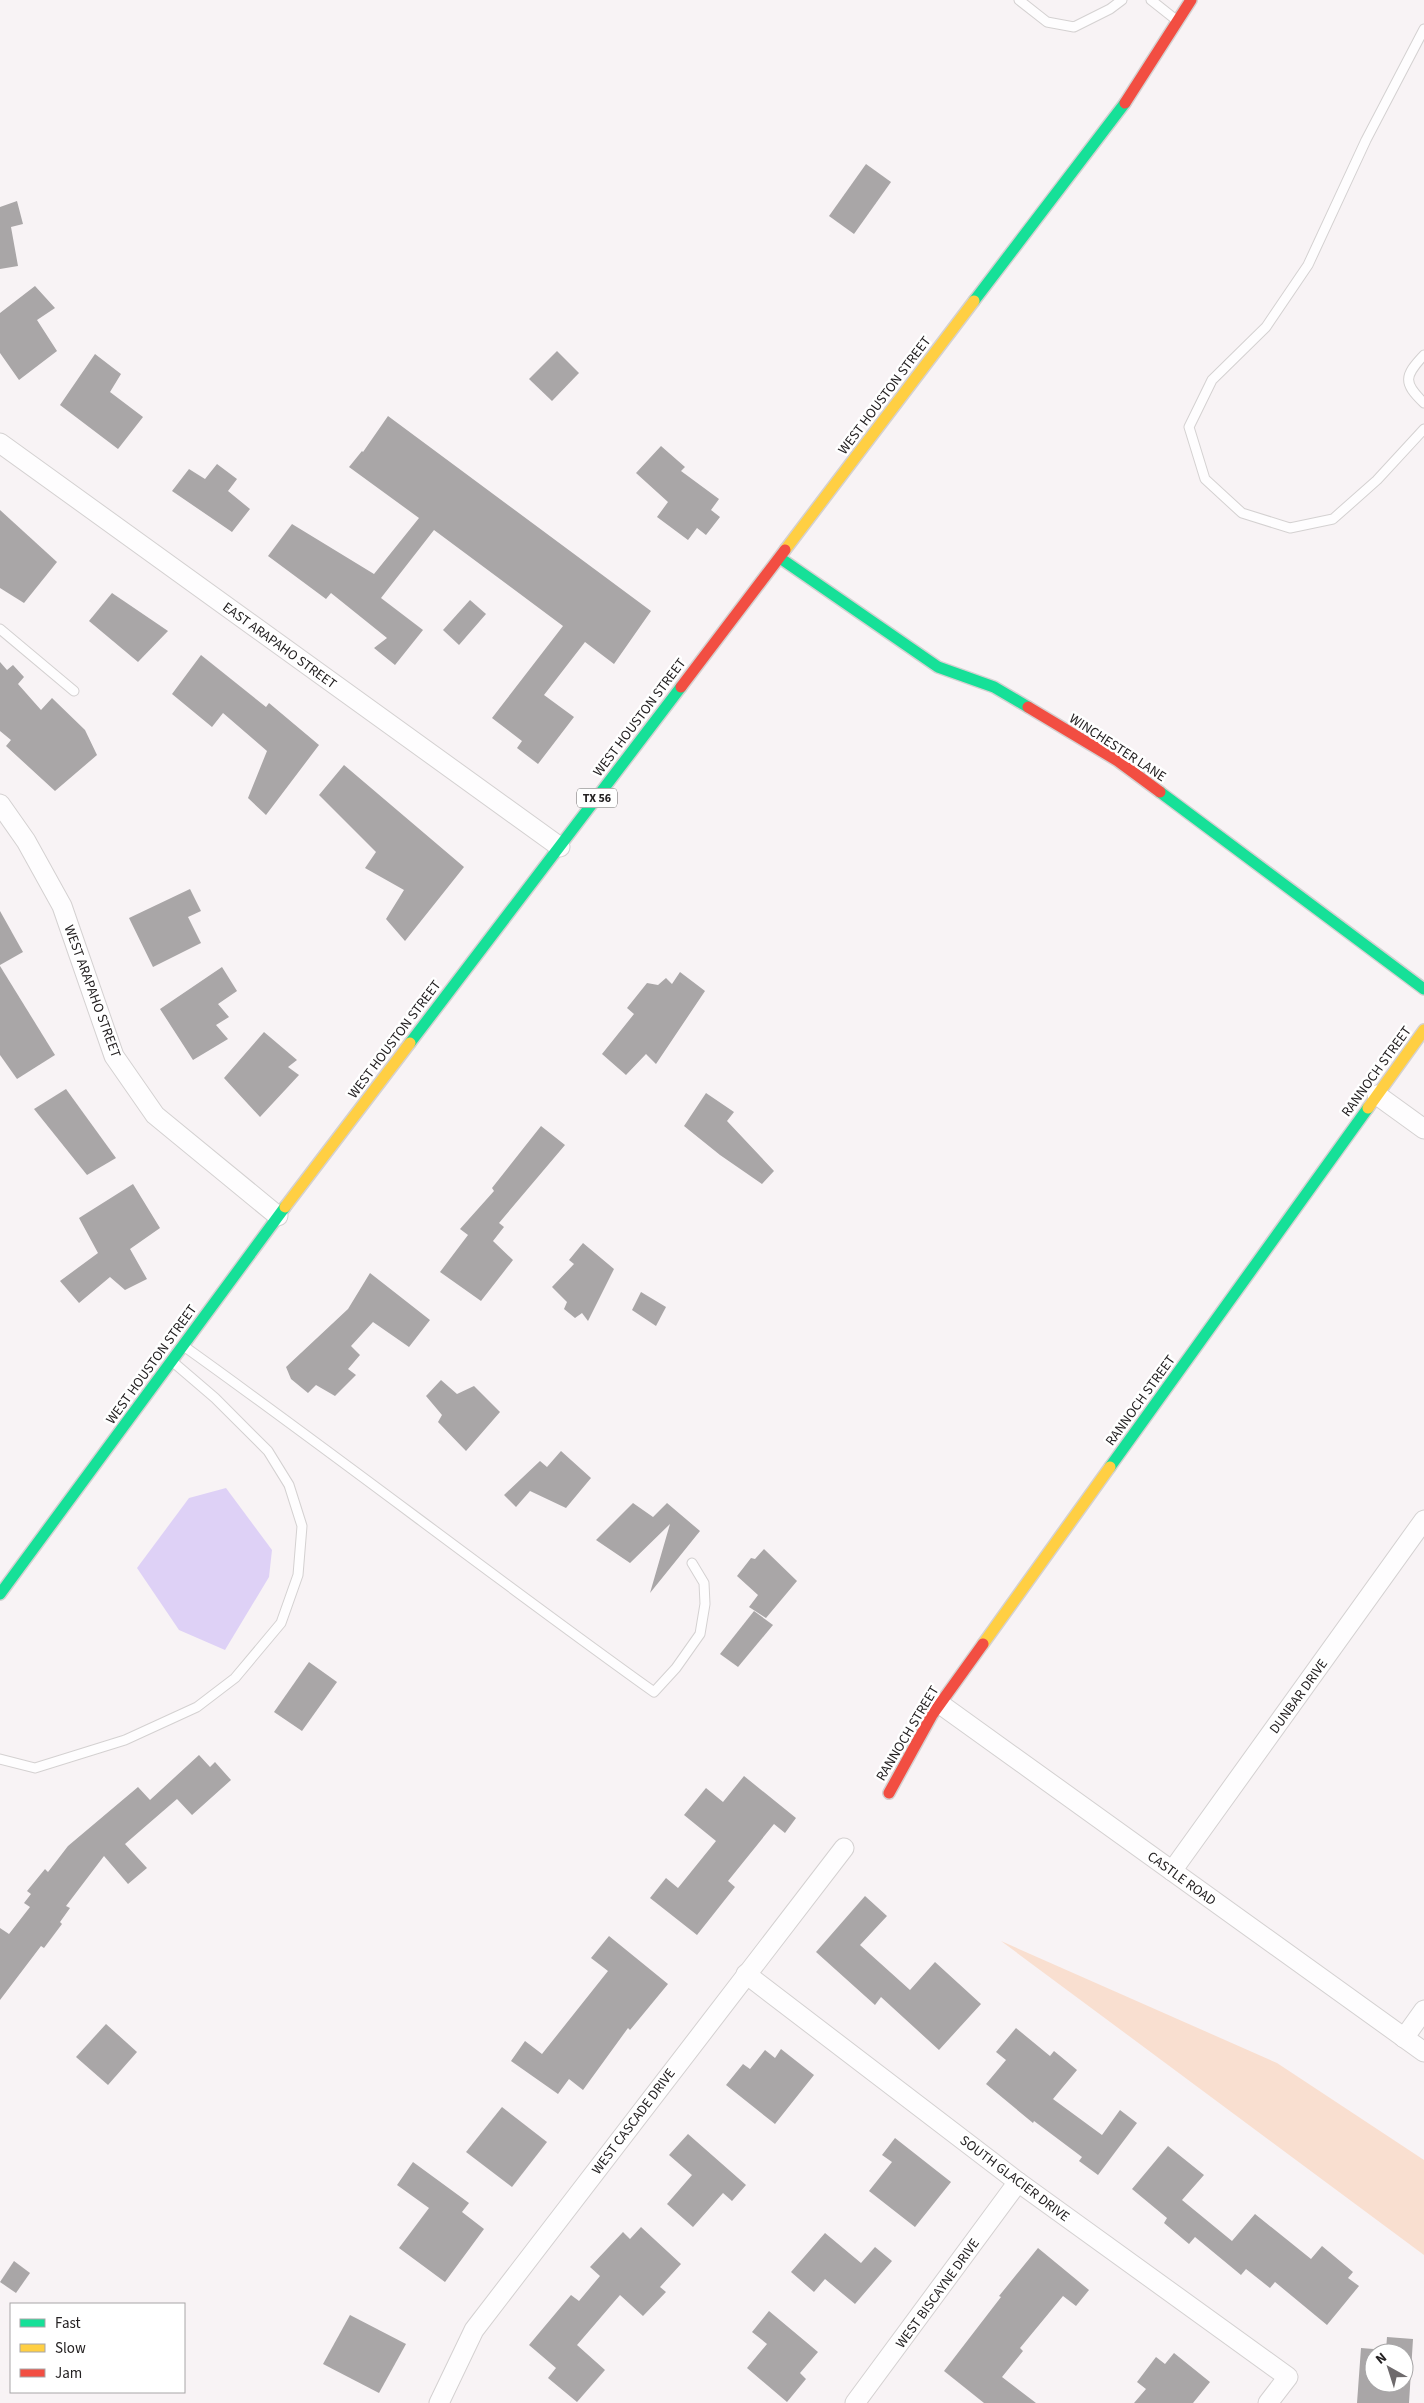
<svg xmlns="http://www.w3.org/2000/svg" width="1424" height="2403" font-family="'Source Sans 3',sans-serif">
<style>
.green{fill:#f9dfd0}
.water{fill:#ded1f6}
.building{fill:#a9a6a7;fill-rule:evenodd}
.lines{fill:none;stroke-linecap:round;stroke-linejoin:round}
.lane-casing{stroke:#d4d1d1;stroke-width:11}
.street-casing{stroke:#d4d1d1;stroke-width:21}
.fast-casing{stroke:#d4d1d1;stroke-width:14}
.slow-casing{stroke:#d4d1d1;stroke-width:14}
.jam-casing{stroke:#d4d1d1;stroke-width:14}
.lane{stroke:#fefdfe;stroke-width:9}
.street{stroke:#fefdfe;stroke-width:19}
.fast{stroke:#16e098;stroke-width:11}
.slow{stroke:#ffcf43;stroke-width:11}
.jam{stroke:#f24e42;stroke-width:11}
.labels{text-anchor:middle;stroke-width:5;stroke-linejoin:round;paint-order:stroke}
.shield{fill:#fff;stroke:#666464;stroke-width:1}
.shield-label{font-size:12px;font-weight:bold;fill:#242122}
.street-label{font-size:14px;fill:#242122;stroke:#fff}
</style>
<rect width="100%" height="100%" fill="#f8f3f5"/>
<polygon class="green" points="1001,1941 1277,2063 1424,2160 1424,2255"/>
<polygon class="water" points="226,1488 272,1550 269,1577 225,1650 179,1630 137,1568 189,1498"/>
<g class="building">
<polygon points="866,164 891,182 854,234 829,216"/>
<polygon points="17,201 23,224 11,227 18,266 0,269 0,207"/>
<polygon points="35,286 55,308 37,320 57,351 19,380 0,353 0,313"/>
<polygon points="557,351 579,373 552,401 529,379"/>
<polygon points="95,354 121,374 110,392 143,417 118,449 60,405"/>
<polygon points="388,416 651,611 614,664 585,642 544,695 574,717 538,764 517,748 522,741 492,718 563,626 434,530 381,598 423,630 395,665 374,648 387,638 331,593 326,599 268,556 292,524 374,574 419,518 349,467 362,451 363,452"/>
<polygon points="661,446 685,467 681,471 719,499 711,510 720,517 706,535 697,528 688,540 657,517 668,502 636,473"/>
<polygon points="217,464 237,479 228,491 250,509 232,532 172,491 189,469 205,479"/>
<polygon points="0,510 57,562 24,603 0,588"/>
<polygon points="112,593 168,631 138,662 89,621"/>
<polygon points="470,600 486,614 459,645 443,630"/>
<polygon points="201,655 266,707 269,703 319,745 266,815 248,798 267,751 223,713 212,727 172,694"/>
<polygon points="0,662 7,670 13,665 24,677 18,684 41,710 52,698 85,730 97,755 55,791 6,746 11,740 0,731"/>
<polygon points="344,765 464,867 405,941 386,919 404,890 365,868 376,852 319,795"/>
<polygon points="190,889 201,911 188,917 201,943 153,967 129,918"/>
<polygon points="0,911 23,952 0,965"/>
<polygon points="0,966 55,1055 17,1079 0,1055"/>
<polygon points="222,967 237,991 218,1004 229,1017 216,1025 228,1039 193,1060 160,1009"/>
<polygon points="680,972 705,991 656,1064 646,1054 626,1075 602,1054 634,1014 627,1008 647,983 658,985 666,978 672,984"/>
<polygon points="264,1032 297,1060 288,1067 299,1075 260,1117 224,1078"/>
<polygon points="66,1089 116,1158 87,1175 34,1109"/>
<polygon points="706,1093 734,1112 727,1121 774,1171 762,1184 720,1155 684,1126"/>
<polygon points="541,1126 565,1145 499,1223 504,1227 493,1241 513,1260 481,1301 440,1272 468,1235 460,1229 494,1191 492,1188"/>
<polygon points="133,1184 160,1228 130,1249 147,1279 125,1290 110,1277 79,1303 60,1281 98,1253 79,1218"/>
<polygon points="583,1243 614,1269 588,1321 582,1313 575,1318 564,1309 567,1302 552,1287 574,1264 569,1260"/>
<polygon points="370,1273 430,1320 409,1347 373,1322 351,1346 360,1355 348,1369 356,1375 335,1396 316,1385 308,1393 291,1379 286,1367 348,1309"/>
<polygon points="641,1292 666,1307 656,1326 632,1310"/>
<polygon points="441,1380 457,1394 474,1386 500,1412 466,1451 438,1422 442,1415 426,1396"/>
<polygon points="561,1451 591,1478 566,1508 530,1491 516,1507 504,1495 540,1461 547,1467"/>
<polygon points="633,1503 653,1517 667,1503 700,1531 650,1593 670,1524 630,1563 596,1540"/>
<polygon points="764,1549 797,1581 766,1618 749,1607 758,1595 737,1576 751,1558 755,1559"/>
<polygon points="754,1611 773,1625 738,1667 720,1654"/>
<polygon points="309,1662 337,1682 302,1731 274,1712"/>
<polygon points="199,1755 210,1767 215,1762 231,1780 192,1815 177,1799 125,1844 147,1868 128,1884 104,1856 66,1906 70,1908 60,1922 62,1924 44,1948 41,1946 0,2000 0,1928 9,1934 30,1907 24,1903 31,1894 27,1891 45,1869 48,1872 68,1846 138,1787 150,1800"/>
<polygon points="744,1776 796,1818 785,1833 774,1824 728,1881 735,1887 697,1935 650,1898 666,1878 678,1888 716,1841 684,1815 706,1788 723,1802"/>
<polygon points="865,1896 887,1916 860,1945 910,1990 935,1962 981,2004 939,2050 881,1997 875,2005 816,1952"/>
<polygon points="609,1936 668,1984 630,2030 628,2028 583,2090 569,2079 558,2094 511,2061 525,2041 542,2054 608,1971 591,1958"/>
<polygon points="106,2024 137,2052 108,2085 76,2057"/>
<polygon points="1016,2028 1050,2056 1054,2051 1077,2070 1053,2099 1102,2135 1120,2110 1137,2123 1098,2175 1079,2161 1082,2157 1034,2121 1033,2123 986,2084 1006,2060 996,2052"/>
<polygon points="781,2049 814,2075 775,2124 726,2085 743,2064 750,2069 765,2050 775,2058"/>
<polygon points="502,2107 547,2142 512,2187 466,2152"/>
<polygon points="688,2134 746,2185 732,2201 723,2193 693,2227 667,2204 692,2175 669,2155"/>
<polygon points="895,2138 951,2182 915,2227 869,2191 892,2162 882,2155"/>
<polygon points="1168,2146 1204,2175 1182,2200 1232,2241 1255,2214 1311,2259 1322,2246 1353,2272 1348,2278 1359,2286 1327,2325 1275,2282 1270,2288 1246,2269 1241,2275 1195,2237 1189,2244 1164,2223 1167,2218 1132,2189"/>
<polygon points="413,2162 469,2203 462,2212 484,2229 445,2282 399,2248 429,2208 397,2185"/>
<polygon points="641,2227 681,2264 660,2287 666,2292 643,2316 620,2295 577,2345 605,2370 577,2402 548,2378 556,2368 529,2345 571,2295 579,2301 600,2276 590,2267 623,2232 630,2239"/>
<polygon points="825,2233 861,2263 875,2247 892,2261 855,2304 825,2279 814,2292 791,2272"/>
<polygon points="1038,2248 1089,2290 1076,2306 1063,2296 1020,2348 1023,2351 1002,2377 1036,2403 984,2403 944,2371 1001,2297 999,2296"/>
<polygon points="14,2261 30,2273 16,2293 0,2282"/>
<polygon points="769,2311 818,2352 800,2373 806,2379 787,2402 747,2368 767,2344 752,2332"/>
<polygon points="350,2315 406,2344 379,2393 323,2364"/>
<path d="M1387,2337L1413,2339L1409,2403H1357L1361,2348L1386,2350ZM1374,2353H1404V2383H1374Z"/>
<polygon points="1174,2353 1210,2382 1193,2403 1134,2403 1146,2389 1137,2382 1156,2357 1165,2364"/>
</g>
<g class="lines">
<defs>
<g id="lane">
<polyline points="1019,0 1047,22 1074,27 1110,9 1122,0"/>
<polyline points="1151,0 1175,19"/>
<polyline points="1424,29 1366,140 1308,265 1266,327 1212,380 1189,427 1205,479 1242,513 1290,528 1333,519 1377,480 1424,429"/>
<path d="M1424,355C1404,376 1403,383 1424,403"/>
<polyline points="0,629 74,691"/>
<path d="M185,1347C343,1460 496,1579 654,1692L676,1668L700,1634L705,1604L704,1583L692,1563"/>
<polyline points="0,1759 35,1768 125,1740 197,1707 235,1678 281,1623 298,1575 302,1526 289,1485 268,1451 215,1398 173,1362"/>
</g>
<g id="street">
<polyline points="0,443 560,847"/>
<polyline points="0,804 26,841 62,906 114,1056 155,1115 278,1216"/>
<polyline points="1377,1095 1424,1129"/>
<polyline points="940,1704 1424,2052"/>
<polyline points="1172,1871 1424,1520"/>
<polyline points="746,1974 1018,2182 1288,2377 1268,2403"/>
<polyline points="1404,2038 1424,2010"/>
<polyline points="439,2403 474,2330 844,1848"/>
<polyline points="855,2403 1018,2182"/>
</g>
<g id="fast">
<polyline points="974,301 1125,103"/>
<polyline points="780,558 938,667 994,687 1028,707"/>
<polyline points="1160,792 1424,989"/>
<polyline points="410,1043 681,687"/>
<polyline points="1110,1467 1368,1108"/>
<polyline points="0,1594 285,1207"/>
</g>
<g id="slow">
<polyline points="785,550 974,301"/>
<polyline points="1368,1108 1424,1030"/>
<polyline points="285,1207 410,1043"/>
<polyline points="983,1644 1110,1467"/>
</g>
<g id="jam">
<polyline points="1125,103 1191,0"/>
<polyline points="681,687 785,550"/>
<polyline points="1028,707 1118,761 1160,792"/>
<polyline points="889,1793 932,1715 983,1644"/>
</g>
</defs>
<use href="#lane" class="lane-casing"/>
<use href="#street" class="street-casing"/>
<use href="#fast" class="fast-casing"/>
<use href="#slow" class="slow-casing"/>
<use href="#jam" class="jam-casing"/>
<use href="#lane" class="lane"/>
<use href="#street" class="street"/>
<use href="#fast" class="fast"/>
<use href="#slow" class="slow"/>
<use href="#jam" class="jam"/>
</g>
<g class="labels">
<rect class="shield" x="577" y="788.5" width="40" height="19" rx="4"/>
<g class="shield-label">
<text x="597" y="802">TX 56</text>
</g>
<g class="street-label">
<text transform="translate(884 395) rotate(-53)" y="5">WEST HOUSTON STREET</text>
<text transform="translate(280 645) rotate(36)" y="5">EAST ARAPAHO STREET</text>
<text transform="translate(639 717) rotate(-53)" y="5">WEST HOUSTON STREET</text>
<text transform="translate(1118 747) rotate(33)" y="5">WINCHESTER LANE</text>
<text transform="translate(93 991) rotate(70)" y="5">WEST ARAPAHO STREET</text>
<text transform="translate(394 1039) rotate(-53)" y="5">WEST HOUSTON STREET</text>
<text transform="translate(1376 1071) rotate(-54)" y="5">RANNOCH STREET</text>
<text transform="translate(151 1364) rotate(-54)" y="5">WEST HOUSTON STREET</text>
<text transform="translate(1140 1400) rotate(-54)" y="5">RANNOCH STREET</text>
<text transform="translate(1298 1696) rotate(-54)" y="5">DUNBAR DRIVE</text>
<text transform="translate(907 1733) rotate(-59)" y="5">RANNOCH STREET</text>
<text transform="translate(1182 1878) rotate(36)" y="5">CASTLE ROAD</text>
<text transform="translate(633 2121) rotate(-53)" y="5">WEST CASCADE DRIVE</text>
<text transform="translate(1015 2178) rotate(37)" y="5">SOUTH GLACIER DRIVE</text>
<text transform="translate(937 2293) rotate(-54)" y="5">WEST BISCAYNE DRIVE</text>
</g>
</g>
<rect x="10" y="2303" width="175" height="90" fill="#ffffff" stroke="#a7a6a7"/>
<rect x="20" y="2319" width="25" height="8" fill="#16e098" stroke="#a7a6a7"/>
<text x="55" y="2328" font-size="15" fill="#242122">Fast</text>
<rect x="20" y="2344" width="25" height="8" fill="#ffcf43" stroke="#a7a6a7"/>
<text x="55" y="2353" font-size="15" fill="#242122">Slow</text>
<rect x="20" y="2369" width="25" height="8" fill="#f24e42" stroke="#a7a6a7"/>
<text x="55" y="2378" font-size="15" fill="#242122">Jam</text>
<g transform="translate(1389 2368) rotate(321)"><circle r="24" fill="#ffffff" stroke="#a7a6a7"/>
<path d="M0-4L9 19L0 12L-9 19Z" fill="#6e6a6c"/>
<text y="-8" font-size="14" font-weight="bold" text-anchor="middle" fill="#242122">N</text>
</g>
</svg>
